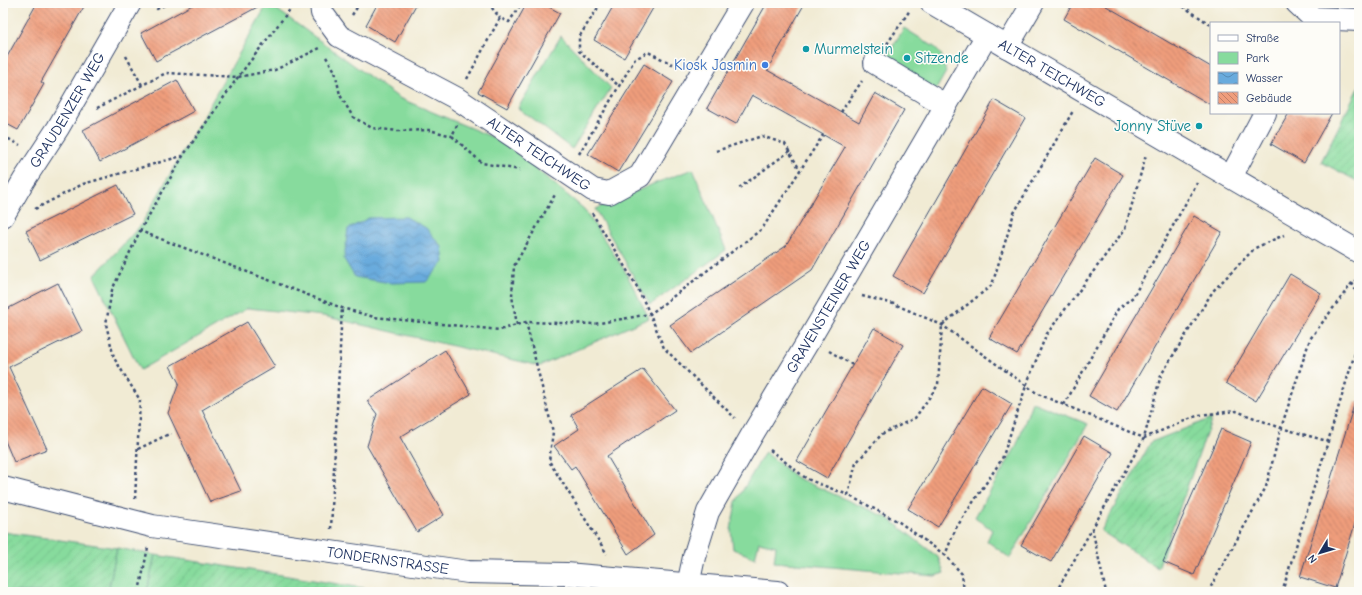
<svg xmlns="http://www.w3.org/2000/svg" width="1362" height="595" font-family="'Comic Neue',sans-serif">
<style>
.green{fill:#87db9d;stroke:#51857e}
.garden{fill:url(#garden-furrows);stroke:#51857e}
.water{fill:url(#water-waves);stroke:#426d9e}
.building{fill:url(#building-back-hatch)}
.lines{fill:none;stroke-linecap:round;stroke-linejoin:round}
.minor-casing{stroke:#3b4b70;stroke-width:24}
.path{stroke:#3b4b70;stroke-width:2.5;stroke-dasharray:3 3;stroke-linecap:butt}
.minor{stroke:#fff;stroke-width:22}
.culture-dot{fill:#0f9aa8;stroke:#fdfcf7;stroke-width:1.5}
.shop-dot{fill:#3f7fe0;stroke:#fdfcf7;stroke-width:1.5}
.labels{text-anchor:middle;stroke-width:3;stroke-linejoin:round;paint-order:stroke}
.culture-label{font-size:15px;fill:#0d838f;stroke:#fdfcf7;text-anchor:start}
.shop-label{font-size:15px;fill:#366cbe;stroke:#fdfcf7;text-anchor:end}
.street-label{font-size:15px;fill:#1b2f5e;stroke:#fdfcf7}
</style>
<defs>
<pattern id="garden-furrows" width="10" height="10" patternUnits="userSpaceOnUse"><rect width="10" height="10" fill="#87db9d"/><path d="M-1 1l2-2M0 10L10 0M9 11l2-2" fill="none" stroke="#74bc8a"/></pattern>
<pattern id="water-waves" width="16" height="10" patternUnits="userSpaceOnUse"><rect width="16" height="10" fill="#69abdd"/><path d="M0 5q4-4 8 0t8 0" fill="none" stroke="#568cb6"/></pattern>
<pattern id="building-back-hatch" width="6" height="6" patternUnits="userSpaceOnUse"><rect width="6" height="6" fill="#ef9d7c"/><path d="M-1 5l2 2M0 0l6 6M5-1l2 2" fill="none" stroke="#c18069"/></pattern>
</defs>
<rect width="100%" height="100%" fill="#fdfcf7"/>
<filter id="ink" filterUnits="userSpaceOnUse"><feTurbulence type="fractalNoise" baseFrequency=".025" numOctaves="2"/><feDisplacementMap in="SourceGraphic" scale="8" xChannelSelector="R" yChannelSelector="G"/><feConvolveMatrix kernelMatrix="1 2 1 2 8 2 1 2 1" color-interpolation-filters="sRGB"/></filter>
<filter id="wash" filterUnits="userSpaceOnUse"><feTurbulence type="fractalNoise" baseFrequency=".012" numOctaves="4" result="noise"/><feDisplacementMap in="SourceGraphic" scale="16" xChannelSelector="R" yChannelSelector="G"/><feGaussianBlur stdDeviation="0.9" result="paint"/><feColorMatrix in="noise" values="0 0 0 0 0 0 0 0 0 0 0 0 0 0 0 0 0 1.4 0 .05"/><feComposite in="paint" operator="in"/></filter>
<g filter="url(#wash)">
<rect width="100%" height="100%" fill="#f1ebd4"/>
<g class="green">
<polygon points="268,3 399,98 504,142 584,209 625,271 649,318 540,366 323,316 248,308 140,370 94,276 141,225"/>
<polygon points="904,28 936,48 941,54 946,72 934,93 884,61"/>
<polygon points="561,36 611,88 572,149 518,108"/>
<polygon points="693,169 726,250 650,305 595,209 653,184"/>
<polygon points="1032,402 1088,424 1010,558 987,541 992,530 975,517 1016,447"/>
<polygon points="765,452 797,478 888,518 938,557 944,573 935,576 774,562 776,546 759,542 755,558 733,549 731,530 736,502"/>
<polygon points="117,548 155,555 147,592 108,592"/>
</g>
<g class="garden">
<polygon points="1359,86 1359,182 1321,162"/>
<polygon points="1212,418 1158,568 1101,531 1151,442"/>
<polygon points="3,532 117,548 108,592 3,592"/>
<polygon points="155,555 389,592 147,592"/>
</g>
<polygon class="water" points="406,217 426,228 442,247 444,262 426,282 391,283 355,277 344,259 348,229 369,218"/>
<g id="blocks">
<g class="building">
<polygon points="37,3 86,3 41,82 44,84 18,130 3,122 3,64"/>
<polygon points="196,3 265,3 156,61 141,33"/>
<polygon points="378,3 417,3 395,42 366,25"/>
<polygon points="527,3 542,3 560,13 507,108 478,92"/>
<polygon points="615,3 656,3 624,58 594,40"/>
<polygon points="767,3 805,3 767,70 859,122 875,93 904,110 812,270 691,353 670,325 786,246 845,147 752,95 736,124 707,108"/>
<polygon points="1073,3 1101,3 1211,67 1211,105 1064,19"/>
<polygon points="644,64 673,82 618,172 588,154"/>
<polygon points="177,80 194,111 100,162 83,130"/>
<polygon points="994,100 1025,118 923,293 893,276"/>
<polygon points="1289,113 1332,113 1304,163 1271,144"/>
<polygon points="1095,158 1123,175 1017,354 989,338"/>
<polygon points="118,185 133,214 40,260 26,231"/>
<polygon points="1194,216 1222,232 1117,412 1089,396"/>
<polygon points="1290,274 1321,293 1256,401 1226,383"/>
<polygon points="58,283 82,331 9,367 47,449 14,462 3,436 3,311"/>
<polygon points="247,322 275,367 202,410 241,491 210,502 168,413 179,383 170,366"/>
<polygon points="874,328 903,345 827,478 797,461"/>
<polygon points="445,350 471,394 400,437 444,515 417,532 367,446 377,414 367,401"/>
<polygon points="643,369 675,410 607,456 654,535 628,554 575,466 571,469 554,446 579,429 571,415"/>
<polygon points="982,386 1012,404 938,527 908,509"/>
<polygon points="1355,402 1359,403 1359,511 1335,588 1300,577"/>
<polygon points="1221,429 1251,442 1194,575 1163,562"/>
<polygon points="1084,436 1113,453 1051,562 1021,545"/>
</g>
</g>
</g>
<g filter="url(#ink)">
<use href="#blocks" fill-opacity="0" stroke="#3b4b70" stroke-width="1"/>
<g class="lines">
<defs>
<g id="minor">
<path id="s1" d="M321,3L322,13L339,36L456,98L593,190L609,193L640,176L743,3"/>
<path id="s2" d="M932,3L1359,252"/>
<polyline points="1297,3 1313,18 1359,20"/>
<polyline points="1007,47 1033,3"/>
<polyline points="875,63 945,105"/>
<polyline points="1231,177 1265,113"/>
<path id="s3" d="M3,216L24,180L58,128L130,3"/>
<path id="s4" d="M3,488L152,526L468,572L566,574L778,592"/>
<path id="s5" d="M688,585L694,557L708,512L752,435L809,340L987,35"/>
</g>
</defs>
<use href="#minor" class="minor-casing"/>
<g class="path">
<polyline points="154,3 157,9 168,3"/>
<polyline points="488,3 500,18"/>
<polyline points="601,3 579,37 579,51 619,86"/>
<polyline points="1178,3 1211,25"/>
<polyline points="352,15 360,3"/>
<polyline points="887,44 910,10"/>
<polyline points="126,56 142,85"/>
<polyline points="326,57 335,71 340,95 353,117 372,128 398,131 429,130 452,136"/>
<polyline points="467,79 500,18 509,22 522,3"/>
<polyline points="97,108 166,73 238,77 275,70 320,48"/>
<polyline points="841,112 862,81"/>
<polyline points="457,125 452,136 482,163 520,170"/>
<polyline points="3,136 20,145"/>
<polyline points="716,151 762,136 785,144 800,170"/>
<polyline points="579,154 635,59 648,52 678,67"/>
<polyline points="739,188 790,151"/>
<polyline points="35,209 83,184 182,156"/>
<polyline points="592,213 636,285 650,314 664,348 735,418"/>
<polyline points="140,231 183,156 238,77 295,3"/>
<polyline points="1352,283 1359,297"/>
<polyline points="862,296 894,304 942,325 1038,394 1144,438 1199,415 1236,411 1281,428 1310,339 1352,283 1359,278"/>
<polyline points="526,322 553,432 549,461 607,554"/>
<polyline points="517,325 512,296 514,266 556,193"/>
<polyline points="829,351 853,365"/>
<polyline points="1064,405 1118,309 1133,297 1197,183"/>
<polyline points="138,449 171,433"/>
<polyline points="770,450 807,479 848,495"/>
<polyline points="135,499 140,400 114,358 106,324 112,290 140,231 342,308 374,317 500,330 526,322 594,324 650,314 762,229 823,135"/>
<polyline points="1092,528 1106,592"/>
<polyline points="331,529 342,308"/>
<polyline points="945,555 899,522 848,495 856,463 882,434 915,418 938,385 942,325 992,285 1014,213 1073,111"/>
<polyline points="139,592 148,547"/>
<polyline points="964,592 962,574 945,555 956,528 1002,459 1026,386 1046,335 1125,229 1146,155"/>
<polyline points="1056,592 1144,438 1161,375 1213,291 1255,248 1284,235"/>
<polyline points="1208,592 1266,487 1281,428 1327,441"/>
<polyline points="1282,592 1359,340"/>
</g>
<use href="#minor" class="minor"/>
</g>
</g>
<g class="culture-dot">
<circle cx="806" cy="49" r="4"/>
<circle cx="907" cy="58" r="4"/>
<circle cx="1199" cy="126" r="4"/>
</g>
<circle class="shop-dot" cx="765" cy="65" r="4"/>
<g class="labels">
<g class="culture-label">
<text x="814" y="54">Murmelstein</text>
<text x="915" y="63">Sitzende</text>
<text x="1191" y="131" text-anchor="end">Jonny Stüve</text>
</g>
<g class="shop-label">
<text x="757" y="70">Kiosk Jasmin</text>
</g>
<g class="street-label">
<text dy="5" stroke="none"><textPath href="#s2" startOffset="139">ALTER TEICHWEG</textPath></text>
<text dy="5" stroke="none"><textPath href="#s3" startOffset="124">GRAUDENZER WEG</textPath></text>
<text dy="5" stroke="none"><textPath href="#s1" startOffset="271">ALTER TEICHWEG</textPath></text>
<text dy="5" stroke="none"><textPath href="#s5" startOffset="314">GRAVENSTEINER WEG</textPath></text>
<text dy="5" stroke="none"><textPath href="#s4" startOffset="392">TONDERNSTRASSE</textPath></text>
</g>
</g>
<rect width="1362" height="595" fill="none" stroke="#fdfcf7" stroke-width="16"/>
<rect x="1210" y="22" width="130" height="92" fill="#fdfcf7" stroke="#a3aaba"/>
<rect x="1218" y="35" width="20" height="6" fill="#ffffff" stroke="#a3aaba"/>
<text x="1246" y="42" font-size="12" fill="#1b2f5e">Straße</text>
<rect x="1218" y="52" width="20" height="12" fill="#87db9d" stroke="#a3aaba"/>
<text x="1246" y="62" font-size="12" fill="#1b2f5e">Park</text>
<rect x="1218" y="72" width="20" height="12" fill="url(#water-waves)" stroke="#a3aaba"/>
<text x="1246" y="82" font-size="12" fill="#1b2f5e">Wasser</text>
<rect x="1218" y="92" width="20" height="12" fill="url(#building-back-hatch)" stroke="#a3aaba"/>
<text x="1246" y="102" font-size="12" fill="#1b2f5e">Gebäude</text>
<g transform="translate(1320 553) rotate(232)" stroke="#fdfcf7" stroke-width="3" paint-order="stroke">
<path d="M0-3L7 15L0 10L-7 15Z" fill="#1b2f5e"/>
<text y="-6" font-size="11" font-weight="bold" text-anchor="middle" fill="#1b2f5e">N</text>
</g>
</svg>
